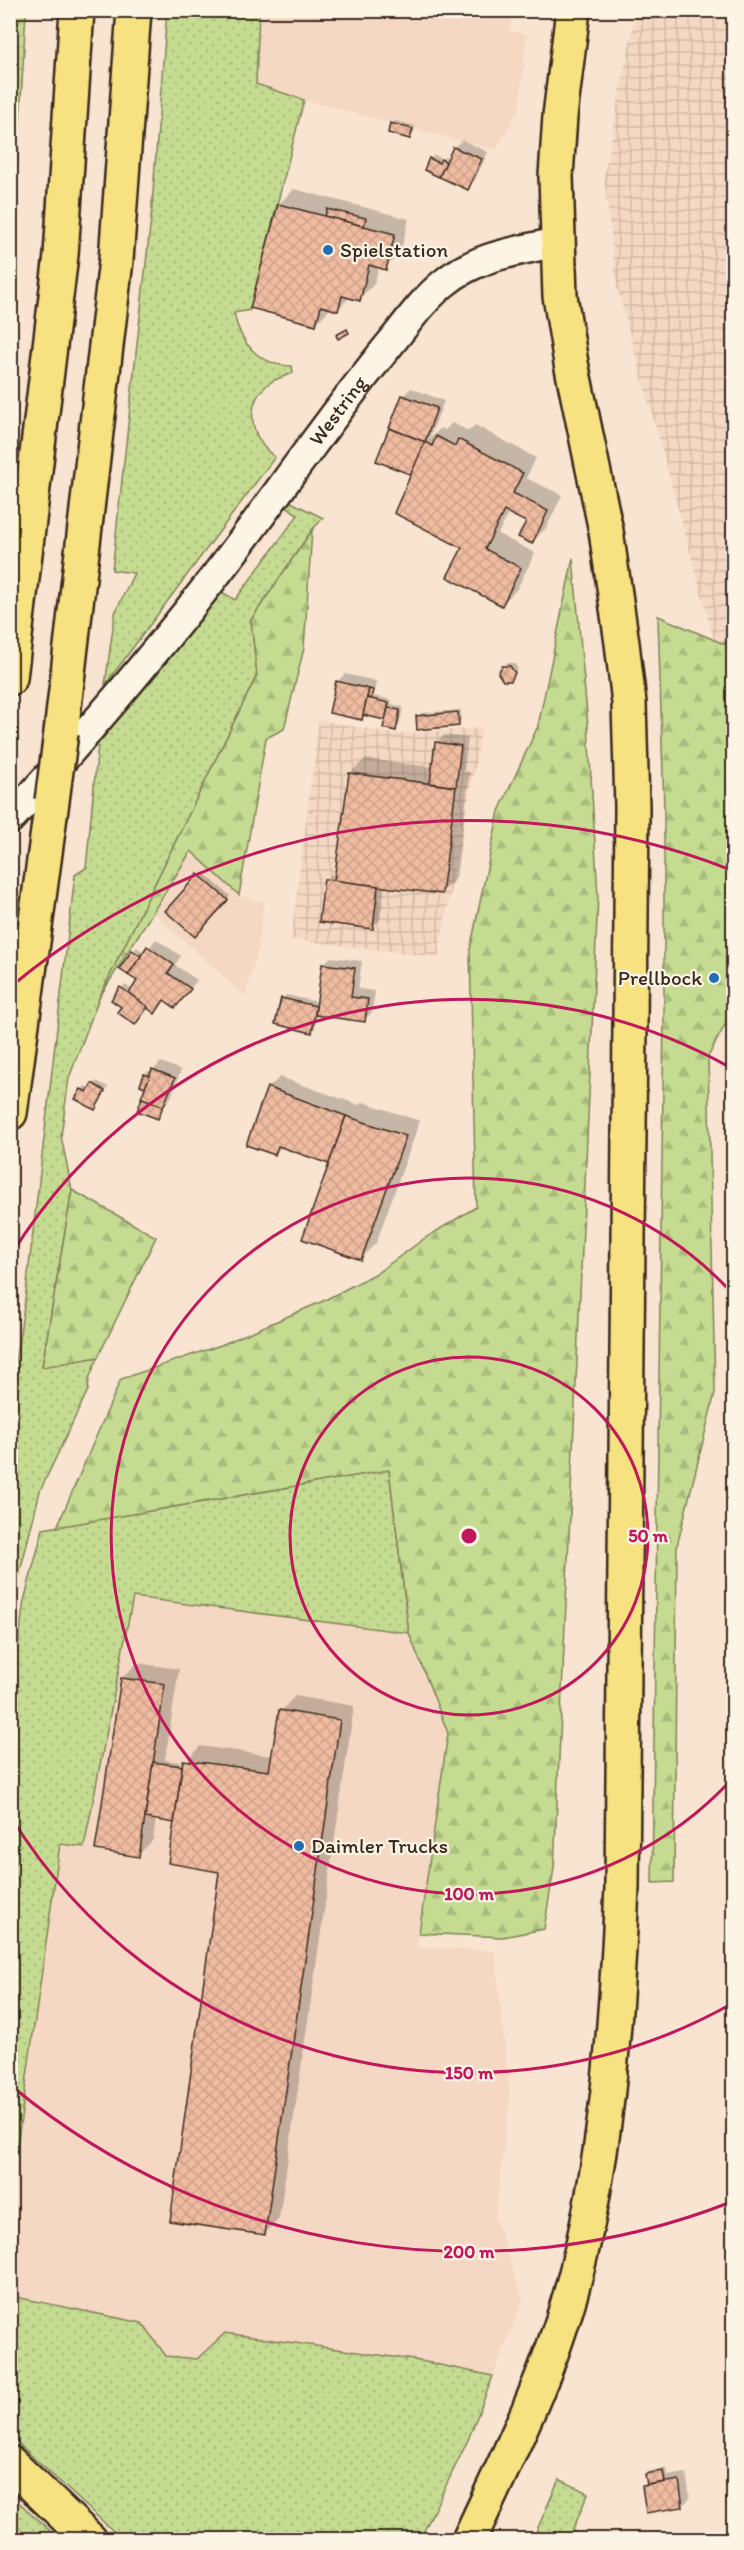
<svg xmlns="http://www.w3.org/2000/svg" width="744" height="2550" font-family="Itim,sans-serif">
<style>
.built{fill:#f5d8c3}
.industrial{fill:url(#industrial-grid)}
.grass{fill:url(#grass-dots);stroke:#808258;stroke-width:1.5}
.forest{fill:url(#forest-firs);stroke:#808258;stroke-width:1.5}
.shadow{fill:#0003}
.building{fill:url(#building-cross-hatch);stroke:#3b2a1e;stroke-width:1.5}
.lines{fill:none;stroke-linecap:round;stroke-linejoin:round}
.street-casing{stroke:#3b2a1e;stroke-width:33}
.primary-casing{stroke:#3b2a1e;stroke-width:38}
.highway-casing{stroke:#3b2a1e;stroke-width:38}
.street{stroke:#fcf5e5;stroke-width:28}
.primary{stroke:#f7e281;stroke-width:33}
.highway{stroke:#f7e281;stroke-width:33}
.highway-bridge-casing{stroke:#3b2a1e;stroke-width:38;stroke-linecap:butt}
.highway-bridge{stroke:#f7e281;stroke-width:33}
.ring{fill:none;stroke:#c2185b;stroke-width:3}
.poi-dot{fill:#1f6fb2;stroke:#fcf5e5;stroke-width:2}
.labels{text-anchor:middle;stroke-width:4.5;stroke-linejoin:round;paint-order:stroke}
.poi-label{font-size:21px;fill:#3b2a1e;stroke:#fcf5e5;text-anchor:start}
.street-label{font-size:21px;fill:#3b2a1e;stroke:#fcf5e5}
.centre{fill:#c2185b;stroke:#fcf5e5;stroke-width:3}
.ring-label{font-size:18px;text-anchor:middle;font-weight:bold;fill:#c2185b;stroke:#fcf5e5;stroke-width:4.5;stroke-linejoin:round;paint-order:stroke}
</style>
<defs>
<pattern id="industrial-grid" width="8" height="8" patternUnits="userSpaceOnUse" patternTransform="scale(1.5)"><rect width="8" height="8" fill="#f5d8c3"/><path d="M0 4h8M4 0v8" fill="none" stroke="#d3baa7"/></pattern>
<pattern id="grass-dots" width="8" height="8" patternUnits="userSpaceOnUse" patternTransform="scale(1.5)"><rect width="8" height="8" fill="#c4db91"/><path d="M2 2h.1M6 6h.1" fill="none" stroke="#a9bc7d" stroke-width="1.8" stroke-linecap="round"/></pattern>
<pattern id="forest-firs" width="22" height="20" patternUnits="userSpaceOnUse" patternTransform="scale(1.5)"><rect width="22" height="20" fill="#c4db91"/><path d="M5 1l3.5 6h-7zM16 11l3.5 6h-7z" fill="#a9bc7d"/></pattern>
<pattern id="building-cross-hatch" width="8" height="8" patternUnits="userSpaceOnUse" patternTransform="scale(1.5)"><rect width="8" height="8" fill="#efbba1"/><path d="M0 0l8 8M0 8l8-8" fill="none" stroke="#cea18a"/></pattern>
</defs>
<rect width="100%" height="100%" fill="#f8e4d1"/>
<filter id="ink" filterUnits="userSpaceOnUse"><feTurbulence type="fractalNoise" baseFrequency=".0167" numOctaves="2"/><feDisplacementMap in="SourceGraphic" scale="12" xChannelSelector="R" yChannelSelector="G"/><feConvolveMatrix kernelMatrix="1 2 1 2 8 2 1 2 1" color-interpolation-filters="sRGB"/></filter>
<g filter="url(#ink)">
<g class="built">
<polygon points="259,11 513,11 509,31 527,34 519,109 496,150 304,100 256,84"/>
<polygon points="191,851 239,895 264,903 257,953 245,996 152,912"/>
<polygon points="133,1597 409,1633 448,1733 417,1947 495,1951 510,2098 495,2218 523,2300 493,2376 421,2361 197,2359 166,2356 142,2323 11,2296 11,2189 60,1844 84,1847"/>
</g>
<g class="industrial">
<polygon points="636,11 733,11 734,632 725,644 714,639 617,287 604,176"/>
<polygon points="319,720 395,734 482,728 438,957 291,939"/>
</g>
<g class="grass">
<polygon points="11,10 26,11 11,281 10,11"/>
<path d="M167,11H259L256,84L304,100L250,310L234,313C240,344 259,365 292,366L293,373C286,376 277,378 271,382C243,401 249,439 275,457L105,685L115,613L134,573L112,570L151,218Z"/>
<polygon points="291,502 323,518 312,530 251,620 257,675 99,998 69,1078 61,1136 72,1190 42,1366 98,1357 89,1379 88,1390 40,1491 15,1592 11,1625 11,1389 25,1300 75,875 86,868 98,744 222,592 235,600 298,515 285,505"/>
<polygon points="389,1470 409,1633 133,1597 84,1847 60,1844 11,2189 10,1701 24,1601 43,1529"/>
<polygon points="11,2296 142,2323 166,2356 197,2359 225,2333 421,2361 493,2376 468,2440 420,2539 122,2539 11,2437"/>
<polygon points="559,2479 588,2493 573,2530 582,2539 533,2539"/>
<polygon points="11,2495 59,2539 11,2539"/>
</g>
<g class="forest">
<polygon points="312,530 304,648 284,729 266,738 239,895 191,851 99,998 257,675 251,620"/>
<polygon points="573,558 588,726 598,896 554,1868 544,1929 503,1937 419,1933 448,1733 409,1633 389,1470 57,1527 121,1379 221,1345 321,1302 377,1273 425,1238 476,1207 470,950 499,811 538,726"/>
<polygon points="658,616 724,644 733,632 734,1008 708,1057 715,1393 677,1546 674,1882 652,1883 664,1014 664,808"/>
<polygon points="72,1190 156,1237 98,1357 42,1367"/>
</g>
<g class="shadow">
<polygon points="395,121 415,126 413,134 410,137 392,124"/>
<polygon points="462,140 488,152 475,180 468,188 426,169 434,155 443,159 445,157 449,158 454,147"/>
<polygon points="294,189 409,219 400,253 385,268 379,266 374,284 359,299 350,297 338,309 331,308 316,323 279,204"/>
<polygon points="411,388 444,401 429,439 441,428 445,430 452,423 469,431 475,425 536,458 526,478 562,495 547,527 532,542 528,521 509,512 498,534 535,553 517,589 502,604 413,473 403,396"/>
<polygon points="507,663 514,663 518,669 511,679 503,667"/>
<polygon points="345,674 376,681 374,696 392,700 391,704 403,707 399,726 395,729 387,719 366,714 361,719 337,682"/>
<polygon points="461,710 461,721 458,725 418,716 421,713"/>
<polygon points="444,735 468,738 464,771 470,772 456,878 441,893 385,885 380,920 372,927 326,880 334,872 337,873 350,773 365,759 433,767 437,743"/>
<polygon points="203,872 230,896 194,935 167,911"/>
<polygon points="156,939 181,956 175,965 197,980 183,998 166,999 155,1012 148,1006 123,1006 121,988 125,985 132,990 139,981 121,968 137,947 145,953"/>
<polygon points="331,957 362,961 358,989 375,991 372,1012 364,1020 317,1014 315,1028 312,1031 282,999 286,995 318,1002 323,964"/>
<polygon points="161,1062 181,1070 171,1097 157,1117 147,1086 142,1084 145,1074 149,1071 152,1072"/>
<polygon points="280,1077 359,1105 363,1102 420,1121 376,1243 361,1258 331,1163 282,1146 274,1154 268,1088"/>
<polygon points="97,1081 108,1087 95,1108 82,1090 85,1086 91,1089"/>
<polygon points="137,1663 179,1669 165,1760 185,1763 200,1746 273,1756 281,1711 295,1696 354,1706 279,2219 264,2234 221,1870 176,1822 156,1818 153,1840 138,1855 122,1678"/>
<polygon points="667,2468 668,2476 686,2473 690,2498 682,2506 643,2486 648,2482 646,2474 650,2471"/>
</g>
<g class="building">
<polygon points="390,123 413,129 410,139 388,133"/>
<polygon points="453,147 482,159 468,190 439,177"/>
<polygon points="429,158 439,163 441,159 446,162 439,177 424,170"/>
<polygon points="278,204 395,234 386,270 369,265 360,301 342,296 338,311 321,306 316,325 250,308"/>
<polygon points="327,209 366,218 364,226 325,216"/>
<polygon points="347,329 349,333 338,339 336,335"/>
<polygon points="402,395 437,408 425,442 389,428"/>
<polygon points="389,428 425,442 412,475 376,461"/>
<polygon points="436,436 455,446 458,439 523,473 513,493 548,511 532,544 518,537 526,522 504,511 485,549 521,568 502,606 447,577 462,548 394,513 425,442 432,446"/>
<polygon points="502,666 510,666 515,673 511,681 503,681 498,673"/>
<polygon points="336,681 369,689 362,720 329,713"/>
<polygon points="369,689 373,690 371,699 367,698"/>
<polygon points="367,698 389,703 385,720 363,715"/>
<polygon points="388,708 400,710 396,731 383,728"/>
<polygon points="458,712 459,726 417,730 416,716"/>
<polygon points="435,742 461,746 456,787 430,783"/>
<polygon points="349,773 456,787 442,894 334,881"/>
<polygon points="198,874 228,900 195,937 165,911"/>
<polygon points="324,879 378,886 373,929 319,922"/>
<polygon points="147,946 174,965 168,973 191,989 175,1008 164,1000 155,1014 129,993 137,981 128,975"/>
<polygon points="132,950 141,956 128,975 119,969"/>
<polygon points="322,964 355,968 351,997 368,999 365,1022 315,1015"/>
<polygon points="120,987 148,1007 135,1025 117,1012 121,1007 111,1000"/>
<polygon points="281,998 316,1006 312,1033 275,1024"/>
<polygon points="152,1069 175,1078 163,1107 141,1098"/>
<polygon points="144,1074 150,1076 145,1087 140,1085"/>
<polygon points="92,1083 105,1091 95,1110 75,1099 81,1089 87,1092"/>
<polygon points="267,1087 346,1116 329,1164 278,1146 275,1155 246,1145"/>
<polygon points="142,1098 163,1106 158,1119 137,1111"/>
<polygon points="346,1116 406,1136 361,1260 302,1239"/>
<polygon points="121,1678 165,1684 139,1857 95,1850"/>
<polygon points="279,1710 340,1720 265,2235 170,2221 219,1872 168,1863 183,1760 269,1771"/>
<polygon points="153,1762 182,1766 174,1823 145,1818"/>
<polygon points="663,2471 665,2482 647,2485 645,2474"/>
<polygon points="679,2480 683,2507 646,2513 642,2486"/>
</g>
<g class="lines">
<defs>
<g id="street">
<path id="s1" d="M10,819C97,723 180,625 256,522C300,462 343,401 390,344C407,323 423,300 444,283C476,256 518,251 558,242"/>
</g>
<path id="primary" d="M469,2540C506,2460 546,2381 570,2296C607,2163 616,2025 622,1887L632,807L629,703L622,643L606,531L571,363L560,296L556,176L560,116L573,10"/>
<g id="highway">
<polyline points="10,678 61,255 77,10"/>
<polyline points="61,733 116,260 134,10"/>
<polyline points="10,1113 52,801"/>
<polyline points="10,2463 90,2540"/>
</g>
</defs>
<use href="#street" class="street-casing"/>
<use href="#primary" class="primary-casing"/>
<use href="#highway" class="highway-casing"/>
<use href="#street" class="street"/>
<use href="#primary" class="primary"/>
<use href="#highway" class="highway"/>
<defs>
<polyline id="highway-bridge" points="52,801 61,733"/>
</defs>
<use href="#highway-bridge" class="highway-bridge-casing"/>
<use href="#highway-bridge" class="highway-bridge"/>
</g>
</g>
<g class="ring">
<circle cx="469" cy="1536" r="179"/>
<path d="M733 1778A358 358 0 1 1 733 1294"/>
<path d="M733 2003A537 537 0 0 1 11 1817M11 1255A537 537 0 0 1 733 1069"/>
<path d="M731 2202A716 716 0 0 1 14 2088M14 984A716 716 0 0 1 731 870"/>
</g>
<g class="poi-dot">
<circle cx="328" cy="250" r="6"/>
<circle cx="714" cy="978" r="6"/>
<circle cx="299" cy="1846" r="6"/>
</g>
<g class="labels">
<g class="poi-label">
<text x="340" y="257">Spielstation</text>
<text x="702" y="985" text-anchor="end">Prellbock</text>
<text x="311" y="1853">Daimler Trucks</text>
</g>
<g class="street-label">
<text dy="7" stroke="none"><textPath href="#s1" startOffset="524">Westring</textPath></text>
</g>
</g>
<circle cx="469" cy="1536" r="9" class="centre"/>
<g class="ring-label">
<text x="648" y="1542">50 m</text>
<text x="469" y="1900">100 m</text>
<text x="469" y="2079">150 m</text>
<text x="469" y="2258">200 m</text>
</g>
<rect width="744" height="2550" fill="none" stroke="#fcf5e5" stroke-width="36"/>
<rect x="18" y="18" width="708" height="2514" fill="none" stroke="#3b2a1e" stroke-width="2" filter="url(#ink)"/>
</svg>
